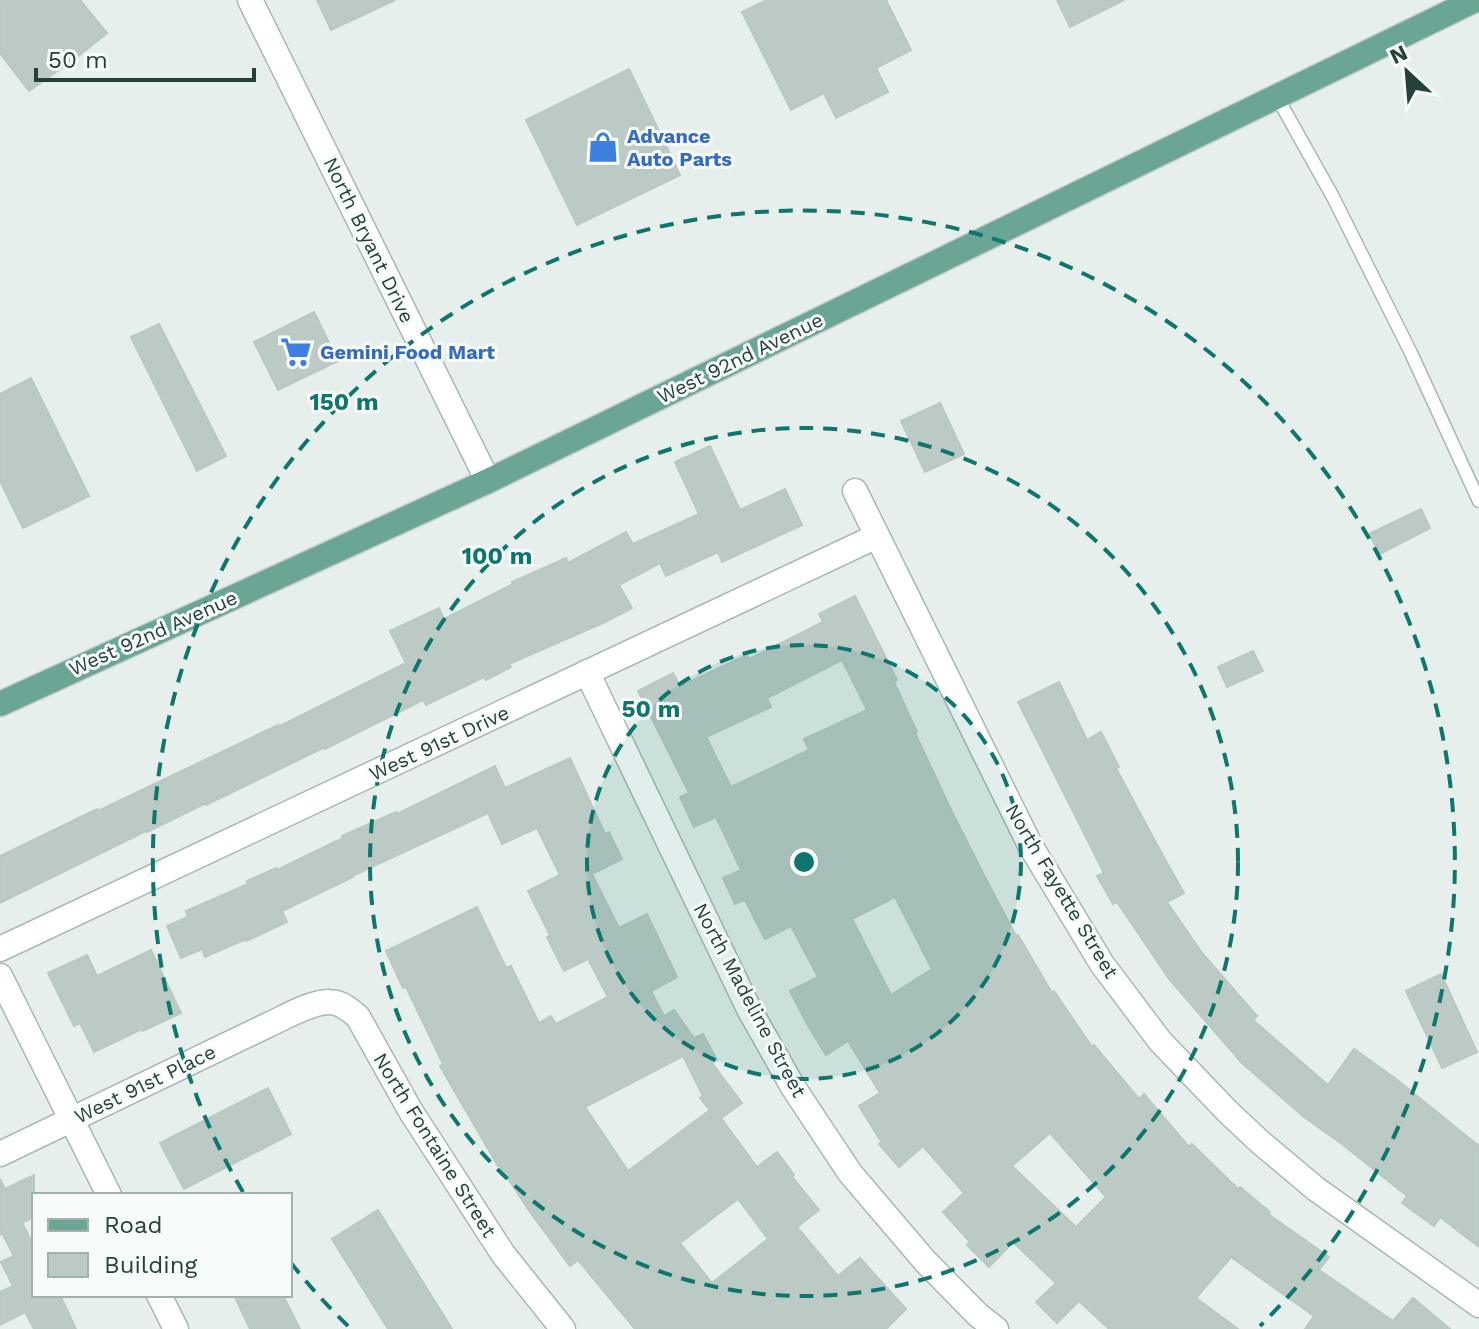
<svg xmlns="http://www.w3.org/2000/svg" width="1479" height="1329" font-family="'Work Sans',sans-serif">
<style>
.building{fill:#bbcac4;stroke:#b8c9c2;stroke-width:2;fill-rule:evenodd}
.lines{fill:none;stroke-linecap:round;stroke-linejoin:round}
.lane-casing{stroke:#a8b8b2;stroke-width:15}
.street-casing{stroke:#a8b8b2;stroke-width:27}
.primary-casing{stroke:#c2cac8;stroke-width:27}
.lane{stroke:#fff;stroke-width:12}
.street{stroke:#fff;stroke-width:24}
.primary{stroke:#6aa596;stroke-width:24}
.ring{fill:none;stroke:#0f766e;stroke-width:4;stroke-dasharray:14 10}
.labels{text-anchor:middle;stroke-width:6;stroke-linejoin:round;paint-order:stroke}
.shop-label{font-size:20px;font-weight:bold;fill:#366cbe;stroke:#f7fbf9;text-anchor:start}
.street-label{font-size:20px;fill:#24423a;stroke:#f7fbf9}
.centre{fill:#0f766e;stroke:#f7fbf9;stroke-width:4}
.ring-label{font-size:24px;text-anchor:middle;font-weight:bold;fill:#0f766e;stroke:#f7fbf9;stroke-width:6;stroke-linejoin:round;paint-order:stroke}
</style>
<rect width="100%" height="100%" fill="#e6efeb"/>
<g class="building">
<polygon points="0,0 80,0 107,33 76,58 29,91 0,53"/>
<polygon points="317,0 395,0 331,30"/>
<polygon points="767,0 886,0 911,50 876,68 888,92 836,118 824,93 791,110 742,12"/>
<polygon points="1057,0 1124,0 1070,27"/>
<polygon points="629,69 680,175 577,225 526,120"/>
<polygon points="314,312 338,361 278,390 254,342"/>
<polygon points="159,324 226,456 197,471 131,337"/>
<polygon points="31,378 89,496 23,528 0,481 0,394"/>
<polygon points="940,403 964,454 925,472 901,421"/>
<polygon points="710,446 740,510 785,489 802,525 722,562 718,552 666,576 660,563 619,585 632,608 605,622 509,664 511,667 486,680 484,677 426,705 423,700 325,749 325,747 206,805 206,803 147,832 146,831 0,903 0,856 97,809 98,811 278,725 278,727 406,663 390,631 439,608 444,619 513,584 512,582 566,558 568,563 626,532 633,544 699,514 675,462"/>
<polygon points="1421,509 1430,528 1380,554 1369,534"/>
<path d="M855,596L897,680L894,682L917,732L915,733L952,812L987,881L1016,936L1018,935L1052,993L1054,991L1092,1047L1094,1045L1139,1099L1144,1094L1189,1147L1192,1144L1238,1189L1240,1187L1270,1212L1268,1214L1329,1257L1319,1270L1393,1321L1413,1298L1450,1329H1305L1314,1316L1231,1257L1196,1298L1238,1329H1109L1079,1301L1057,1323L1036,1302L1056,1283L1013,1242L989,1267L967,1245L970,1242L943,1212L964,1193L923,1146L899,1167L879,1144L882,1143L859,1106L880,1093L848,1041L826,1055L807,1024L790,991L818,977L791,926L765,939L745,900L735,904L723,878L741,870L716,817L694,827L680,797L689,793L638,691L673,673L680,686L747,655L749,659L823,622L819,614ZM842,660L867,710L804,739L809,750L731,787L706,737L771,707L767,698ZM895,897L932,969L891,995L852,919ZM1050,1133L1106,1197L1076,1227L1012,1166Z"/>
<polygon points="1253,651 1263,671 1227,687 1218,667"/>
<polygon points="1059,682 1087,740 1101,732 1119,767 1116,768 1156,843 1184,893 1167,902 1202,953 1257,1016 1253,1020 1328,1085 1354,1049 1396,1079 1479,1146 1479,1247 1440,1217 1434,1226 1402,1203 1407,1196 1342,1144 1304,1117 1242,1063 1169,979 1117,902 1113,904 1097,876 1104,873 1018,702"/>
<path d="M570,758L605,834L609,832L622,859L592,874L619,928L647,914L677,977L651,991L664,1016L674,1010L694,1038L703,1034L717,1060L712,1063L742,1103L721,1118L757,1167L777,1152L794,1175L792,1177L819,1210L797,1227L838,1276L860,1258L906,1309L886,1329H635L578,1260L570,1266L530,1212L499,1165L498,1166L440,1066L443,1064L406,987L403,988L386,951L477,907L506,968L511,966L539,1023L551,1016L556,1024L608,997L588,959L564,971L547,937L550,935L528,891L560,875L537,828L502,844L488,813L352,876L353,877L282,911L287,922L246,941V939L205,957L202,949L181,958L167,926L188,917L186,911L248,884L247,881L276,868L277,870L343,838L342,836L396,812L397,814L495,766L505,788ZM683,1056L703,1096L700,1098L710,1110L628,1171L585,1107ZM738,1199L768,1239L712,1283L680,1243Z"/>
<polygon points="151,950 181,1013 143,1031 142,1029 94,1052 80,1023 74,1026 48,973 87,955 97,976"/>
<polygon points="1441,974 1477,1052 1442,1068 1406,991"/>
<polygon points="268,1088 291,1134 184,1189 160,1143"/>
<polygon points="34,1175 34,1217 22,1223 34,1246 34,1295 60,1295 76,1329 34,1329 25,1312 0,1325 0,1292 13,1286 1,1262 14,1256 2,1233 0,1235 0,1179 5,1189"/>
<polygon points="378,1210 452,1329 388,1329 332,1239"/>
<polygon points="234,1295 283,1295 300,1329 250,1329"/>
</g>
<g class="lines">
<defs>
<polyline id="lane" points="1277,97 1333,197 1411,353 1479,501"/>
<g id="street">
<polyline points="250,0 488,481"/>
<polyline points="855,491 1030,845 1102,964 1160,1041 1228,1112 1260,1142 1316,1189 1479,1305"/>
<polyline points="587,672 749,1009 793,1087 850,1173 925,1261 978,1315 996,1329"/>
<polyline points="0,949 877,536"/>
<polyline points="0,976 109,1195"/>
<path d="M0,1154L268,1025C284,1018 312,1001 330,1002C341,1002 350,1010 358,1017L410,1110L503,1254L563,1329"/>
<polyline points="159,1295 176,1329"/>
</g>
<polyline id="primary" points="0,704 488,481 1475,0"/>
</defs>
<use href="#lane" class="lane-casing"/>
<use href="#street" class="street-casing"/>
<use href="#primary" class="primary-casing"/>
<use href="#lane" class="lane"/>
<use href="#street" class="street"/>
<use href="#primary" class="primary"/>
</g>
<circle cx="804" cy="862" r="217" fill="#0f766e" fill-opacity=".12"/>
<g class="ring">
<circle cx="804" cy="862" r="217"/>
<circle cx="804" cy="862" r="434"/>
<path d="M348 1326A651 651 0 0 1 291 1263M243 1192A651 651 0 1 1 1260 1326"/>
</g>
<defs>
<symbol id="shop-bare" viewBox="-9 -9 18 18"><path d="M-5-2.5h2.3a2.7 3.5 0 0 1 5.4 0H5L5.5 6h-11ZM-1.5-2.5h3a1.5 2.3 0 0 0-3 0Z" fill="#3f7fe0" stroke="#f7fbf9" stroke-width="2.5" paint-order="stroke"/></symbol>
<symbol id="supermarket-bare" viewBox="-9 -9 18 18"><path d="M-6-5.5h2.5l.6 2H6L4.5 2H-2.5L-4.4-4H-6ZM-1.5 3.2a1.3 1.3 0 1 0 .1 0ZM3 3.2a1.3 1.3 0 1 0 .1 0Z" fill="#3f7fe0" stroke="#f7fbf9" stroke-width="2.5" paint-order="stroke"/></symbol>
</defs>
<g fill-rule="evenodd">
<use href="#shop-bare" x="581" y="125" width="44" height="44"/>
<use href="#supermarket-bare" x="274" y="330" width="44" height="44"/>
</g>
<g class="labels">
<g class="shop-label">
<text x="627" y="143">Advance<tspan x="627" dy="23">Auto Parts</tspan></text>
<text x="320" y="359">Gemini Food Mart</text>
</g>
<g class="street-label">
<text transform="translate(369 240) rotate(64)" y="7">North Bryant Drive</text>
<text transform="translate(740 358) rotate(-26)" y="7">West 92nd Avenue</text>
<text transform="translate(153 633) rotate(-24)" y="7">West 92nd Avenue</text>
<text transform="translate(439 743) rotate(-25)" y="7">West 91st Drive</text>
<text transform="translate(1062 891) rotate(59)" y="7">North Fayette Street</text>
<text transform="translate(750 1000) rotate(62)" y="7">North Madeline Street</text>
<text transform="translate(145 1084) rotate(-26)" y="7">West 91st Place</text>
<text transform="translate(435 1145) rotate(58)" y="7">North Fontaine Street</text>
</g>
</g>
<circle cx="804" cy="862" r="12" class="centre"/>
<g class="ring-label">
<text x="344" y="410">150 m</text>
<text x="497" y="564">100 m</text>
<text x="651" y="717">50 m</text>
</g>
<rect x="32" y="1193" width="260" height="104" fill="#f7fbf9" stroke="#a3b1ad" stroke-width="2"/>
<rect x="48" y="1219" width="40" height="12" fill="#6aa596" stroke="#a3b1ad" stroke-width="2"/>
<text x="104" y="1233" font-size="24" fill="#24423a">Road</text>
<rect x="48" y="1253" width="40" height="24" fill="#bbcac4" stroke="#a3b1ad" stroke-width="2"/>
<text x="104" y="1273" font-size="24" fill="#24423a">Building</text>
<g transform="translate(1407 72) rotate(334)" stroke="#f7fbf9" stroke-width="6" paint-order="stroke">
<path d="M0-6L14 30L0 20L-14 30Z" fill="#24423a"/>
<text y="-12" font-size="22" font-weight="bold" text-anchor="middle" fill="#24423a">N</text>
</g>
<path d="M36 68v12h218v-12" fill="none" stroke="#24423a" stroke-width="4"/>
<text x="48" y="68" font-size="24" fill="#24423a" stroke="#f7fbf9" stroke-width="6" paint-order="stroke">50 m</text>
</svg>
